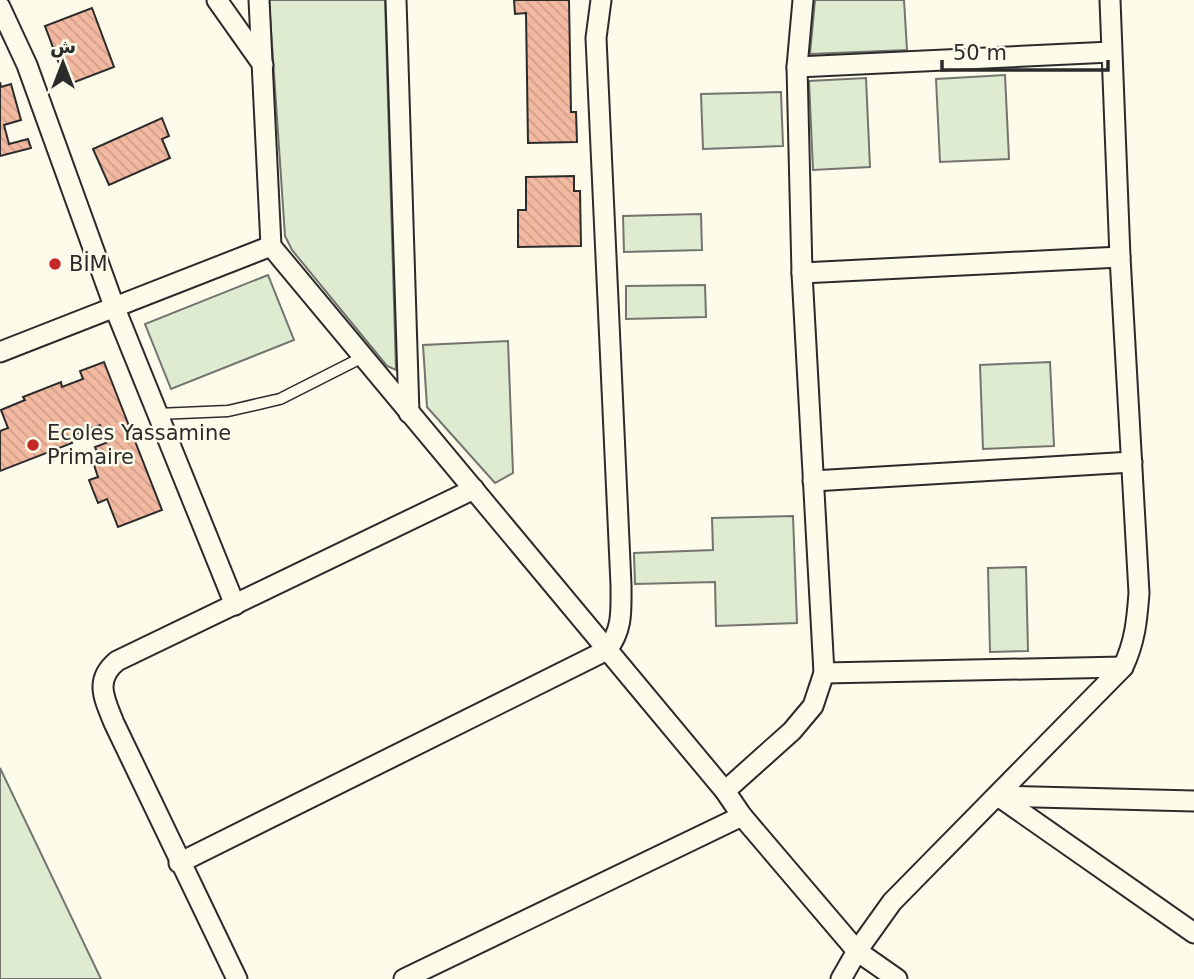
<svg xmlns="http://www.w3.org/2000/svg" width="1194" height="979" font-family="'DejaVu Sans','Noto Naskh Arabic',sans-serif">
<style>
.green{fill:#deebd1;stroke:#74746e;stroke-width:2}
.building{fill:url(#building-back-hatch);stroke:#2b2b2b;stroke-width:2}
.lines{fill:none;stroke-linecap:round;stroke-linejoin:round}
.service-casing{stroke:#2b2b2b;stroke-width:13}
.minor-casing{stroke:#2b2b2b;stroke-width:23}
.service{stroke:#fdfbea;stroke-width:10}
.minor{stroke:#fdfbea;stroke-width:19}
.poi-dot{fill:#c62828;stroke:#fdfbea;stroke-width:2.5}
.labels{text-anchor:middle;stroke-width:5;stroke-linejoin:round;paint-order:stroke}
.poi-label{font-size:21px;fill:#2b2b2b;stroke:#fdfbea;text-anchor:start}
</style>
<defs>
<pattern id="building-back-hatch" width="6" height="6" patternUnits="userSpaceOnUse" patternTransform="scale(1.75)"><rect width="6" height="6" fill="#f2b8a0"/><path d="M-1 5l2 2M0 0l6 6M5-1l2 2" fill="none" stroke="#d09e8a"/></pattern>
</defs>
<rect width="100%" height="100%" fill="#fdfbea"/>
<g class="green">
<polygon points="269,0 385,0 396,370 387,366 292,250 285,236"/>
<polygon points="815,0 904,0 907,50 810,54"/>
<polygon points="1005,75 1009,159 940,162 936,79"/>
<polygon points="866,78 870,167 813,170 809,81"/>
<polygon points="781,92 783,146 703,149 701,94"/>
<polygon points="701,214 702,250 624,252 623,216"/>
<polygon points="268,275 294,340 171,389 145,324"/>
<polygon points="705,285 706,317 626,319 626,286"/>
<polygon points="508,341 513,473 495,483 427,407 423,345"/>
<polygon points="1050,362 1054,446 983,449 980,365"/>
<polygon points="793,516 797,623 716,626 715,582 635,584 634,553 713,550 712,518"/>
<polygon points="1026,567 1028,651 990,652 988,568"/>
<polygon points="0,768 101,979 0,979"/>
</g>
<g class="building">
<polygon points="514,0 569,0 571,112 576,112 577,142 528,143 526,13 515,14"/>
<polygon points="92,8 114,67 67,85 45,26"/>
<polygon points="0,82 1,87 11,84 21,120 4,125 9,144 28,139 31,148 0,156"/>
<polygon points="162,118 169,136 162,139 170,158 109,185 93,149"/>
<polygon points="574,176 574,191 580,191 581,246 518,247 518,210 526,210 526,177"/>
<polygon points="104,362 162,510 118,527 107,499 98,503 89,480 98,477 94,465 101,462 95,447 106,443 100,425 69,437 72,443 0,471 0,431 8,428 1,410 25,400 23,397 61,382 62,387 83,379 80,371"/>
</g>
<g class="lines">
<defs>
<polyline id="service" points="157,414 228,411 280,399 363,357"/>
<g id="minor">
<polyline points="217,0 263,65"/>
<polyline points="259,0 271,246 725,791 742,816 857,951 897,979"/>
<polyline points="396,0 409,413"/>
<polyline points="0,7 27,65 114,306 235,605"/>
<polyline points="797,67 1111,52"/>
<polyline points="802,273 1120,257"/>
<polyline points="0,352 271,246"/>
<polyline points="813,481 1132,462"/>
<polyline points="824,673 1123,667"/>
<polyline points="725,791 792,731 813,706 824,673 802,273 797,67 803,0"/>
<polyline points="998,796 1194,933"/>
<polyline points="998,796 1194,801"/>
<path d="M179,863L607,650C623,629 621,611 621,585L596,38L601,0"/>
<path d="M237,979L114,723C104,698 94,680 117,661L474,489"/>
<polyline points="404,979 742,816"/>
<path d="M841,979L857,951L892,902L1123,667C1135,642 1137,620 1139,593L1120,257L1110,0"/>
</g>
</defs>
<use href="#service" class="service-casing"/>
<use href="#minor" class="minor-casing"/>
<use href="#service" class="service"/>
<use href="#minor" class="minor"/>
</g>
<g class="poi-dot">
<circle cx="55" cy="264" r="7"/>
<circle cx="33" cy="445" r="7"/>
</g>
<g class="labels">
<g class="poi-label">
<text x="69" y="271">BİM</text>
<text x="47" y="440">Ecoles Yassamine<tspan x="47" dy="24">Primaire</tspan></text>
</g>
</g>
<g transform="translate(63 63)" stroke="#fdfbea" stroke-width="5" paint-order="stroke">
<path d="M0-5L12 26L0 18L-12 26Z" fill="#2b2b2b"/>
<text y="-10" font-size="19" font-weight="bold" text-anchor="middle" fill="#2b2b2b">ش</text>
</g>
<path d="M942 60v10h166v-10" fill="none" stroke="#2b2b2b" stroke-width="3.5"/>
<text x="953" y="60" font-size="21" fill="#2b2b2b" stroke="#fdfbea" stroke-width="5" paint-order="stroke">50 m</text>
</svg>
